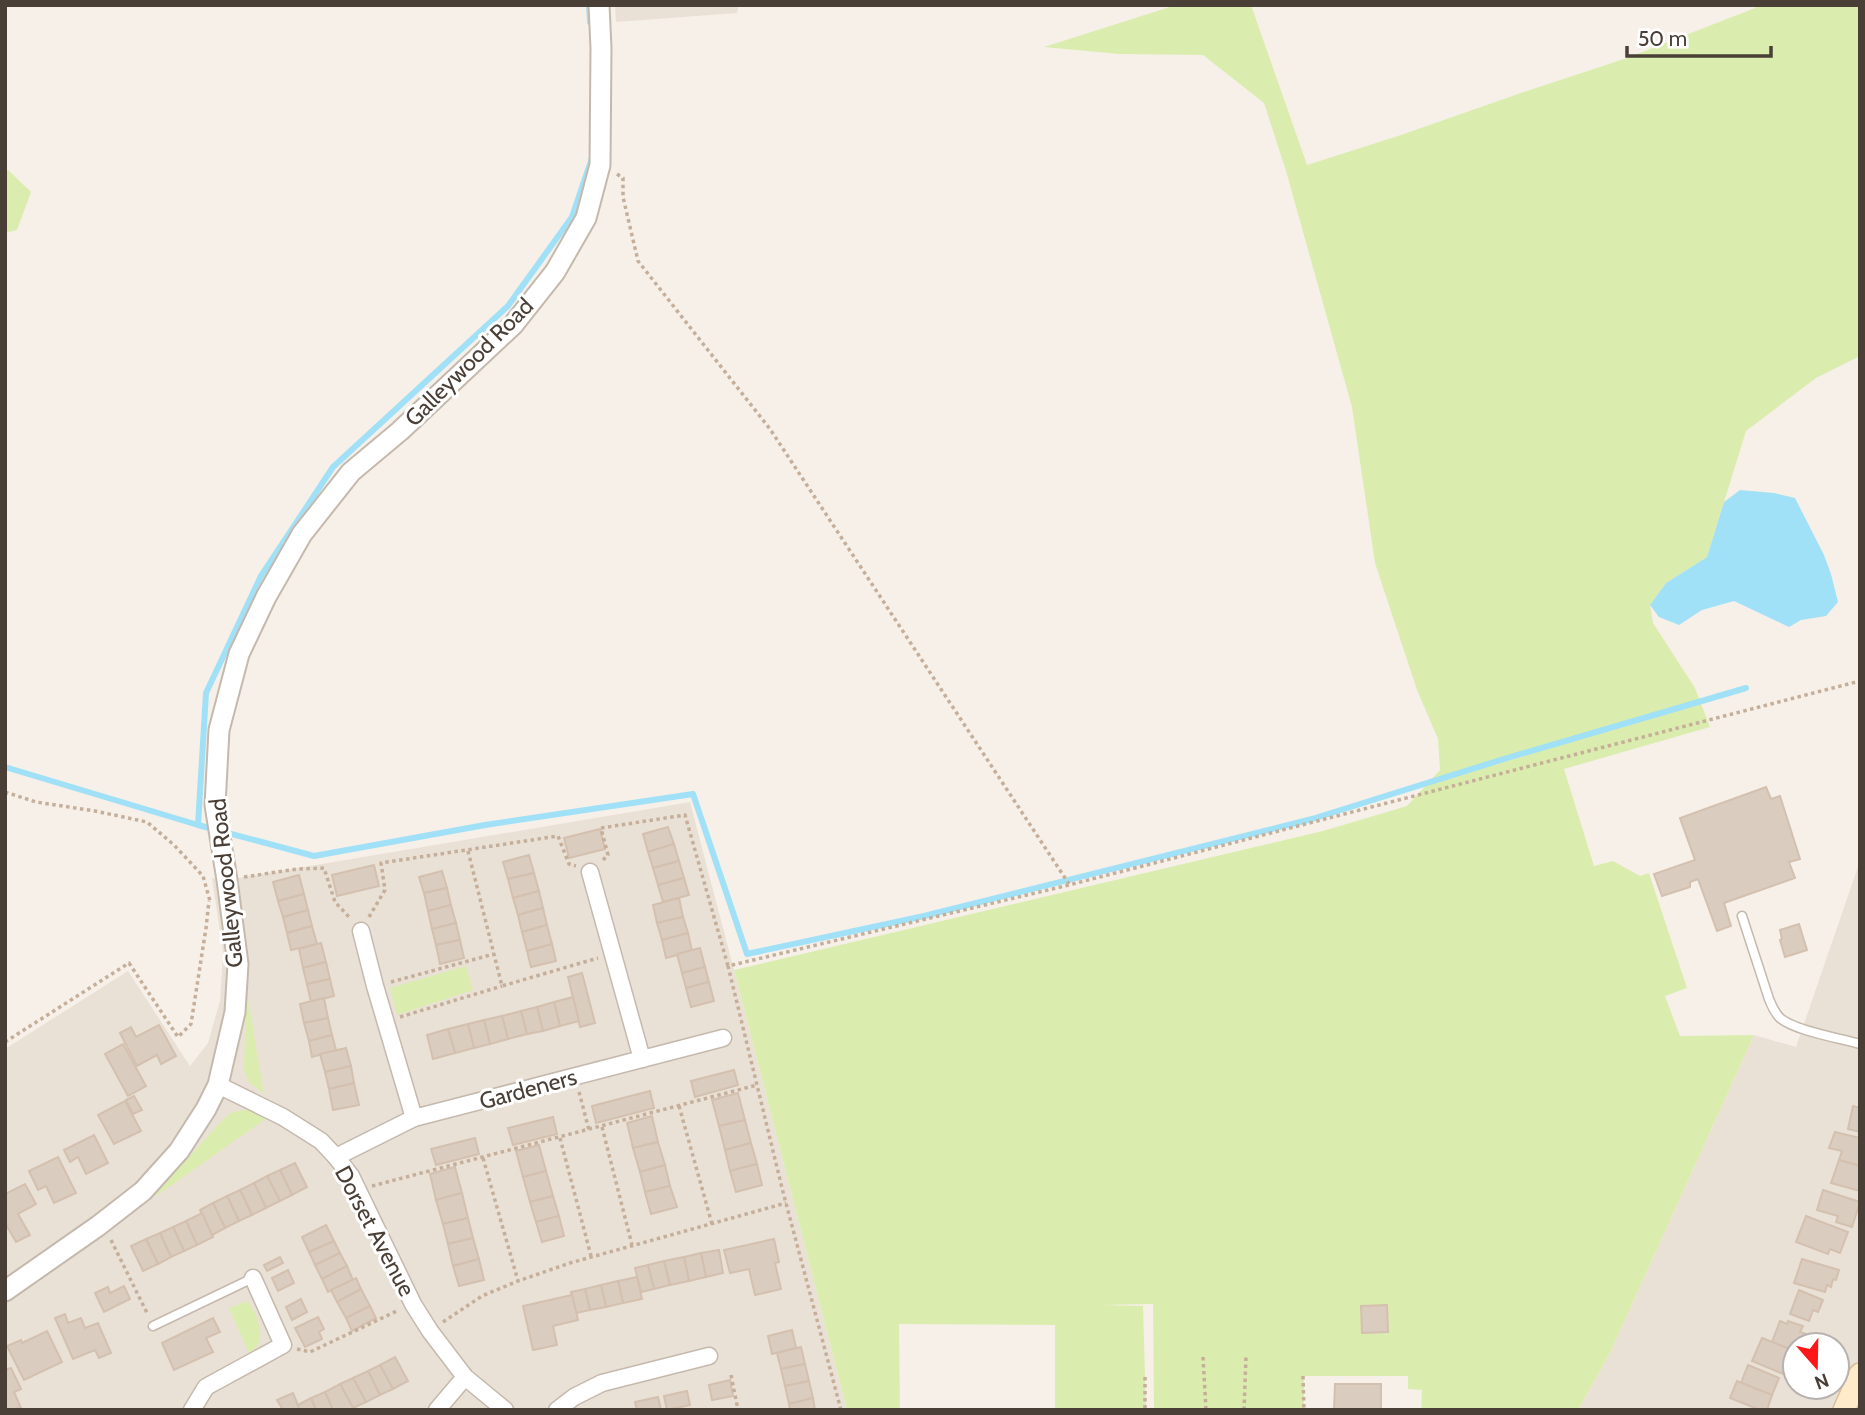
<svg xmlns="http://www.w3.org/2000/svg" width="1865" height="1415" font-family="Cabin,sans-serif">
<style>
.residential{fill:#eae1d6;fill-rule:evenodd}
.green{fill:#dbedae}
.water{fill:#a1e1f7}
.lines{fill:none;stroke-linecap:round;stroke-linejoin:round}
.stream{stroke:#a1e1f7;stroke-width:6}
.building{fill:#dbccc0;stroke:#d4c0af;stroke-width:2}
.service-casing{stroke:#c5b9ad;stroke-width:11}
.minor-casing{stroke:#c5b9ad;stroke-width:19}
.tertiary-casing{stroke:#c5b9ad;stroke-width:23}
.secondary-casing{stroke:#ddbf97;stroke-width:24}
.path{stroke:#c5af9a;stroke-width:3.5;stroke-dasharray:3.5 3.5;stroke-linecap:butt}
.service{stroke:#fff;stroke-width:8}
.minor{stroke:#fff;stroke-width:16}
.tertiary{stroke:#fff;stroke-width:19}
.secondary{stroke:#ffeac9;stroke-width:21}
.labels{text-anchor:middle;stroke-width:6;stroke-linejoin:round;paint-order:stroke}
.street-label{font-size:23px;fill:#4a3f36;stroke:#fff}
</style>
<rect width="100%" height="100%" fill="#f6f0e9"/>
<g class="residential">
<polygon points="615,5 739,5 737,13 616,22"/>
<polygon points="690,802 734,970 847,1410 5,1410 5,1049 128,971 190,1066 208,1043 220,1001 223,952 212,878 227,880"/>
<path d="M1860,861V1410H1578L1609,1355L1754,1035L1796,1047ZM1795,1345H1837V1387H1795Z"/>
</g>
<g class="green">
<polygon points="1176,5 1251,5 1307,165 1398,136 1527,91 1627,58 1755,8 1756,5 1860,5 1860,356 1816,378 1746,431 1707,557 1666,583 1650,605 1653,623 1695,688 1710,727 1564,769 1594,866 1613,861 1640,876 1649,873 1687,988 1665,996 1680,1036 1754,1035 1609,1355 1578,1410 1421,1409 1422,1390 1408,1389 1408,1376 1304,1376 1304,1410 1154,1410 1153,1304 1102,1305 1143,1306 1146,1410 1055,1410 1055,1325 899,1324 900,1410 847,1410 734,970 1323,831 1407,806 1440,770 1438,739 1417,690 1375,563 1352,407 1286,171 1264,103 1203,55 1119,54 1044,47"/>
<polygon points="8,170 31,192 17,230 5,233 5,171"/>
<polygon points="466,966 473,990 397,1015 390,988"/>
<polygon points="246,999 248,999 264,1094 249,1082 244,1070"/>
<polygon points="243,1110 252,1111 267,1118 156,1196 155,1195 216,1127 230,1113"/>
<path d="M248,1301C257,1316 270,1341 249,1353L229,1308Z"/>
</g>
<polygon class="water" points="1740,490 1774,493 1795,498 1824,555 1831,574 1838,602 1826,616 1801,620 1789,627 1734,601 1702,610 1679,625 1659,617 1650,605 1666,583 1707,557 1724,502"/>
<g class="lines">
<g class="stream">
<polyline points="589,5 590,22"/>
<polyline points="5,767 198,825 206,693 261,576 333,467 508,306 572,217 593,155"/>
<polyline points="198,825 314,856 485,825 693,794 747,954 924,916 1312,819 1507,758 1746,688"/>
</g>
</g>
<g class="building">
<polygon points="1766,787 1771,799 1780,796 1800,859 1789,862 1795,878 1724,903 1731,926 1717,931 1698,879 1690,882 1690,887 1662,896 1654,874 1695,860 1680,818"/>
<polygon points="668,827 674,844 648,852 643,834"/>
<polygon points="600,829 605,849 569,858 564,838"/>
<polygon points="674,844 679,861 653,868 648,852"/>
<polygon points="529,855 534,873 508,879 503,862"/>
<polygon points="679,861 684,878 658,885 653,868"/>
<polygon points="374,865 379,886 337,896 332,875"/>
<polygon points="442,871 447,888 424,893 419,877"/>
<polygon points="534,873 539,891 513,898 508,879"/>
<polygon points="299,875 304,894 278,901 273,882"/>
<polygon points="684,878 689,895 663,902 658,885"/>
<polygon points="447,888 451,905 428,911 424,893"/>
<polygon points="539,891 543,908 518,915 513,898"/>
<polygon points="304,894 308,910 283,917 278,901"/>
<polygon points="679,898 683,917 657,923 653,905"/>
<polygon points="451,905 456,923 432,929 428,911"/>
<polygon points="543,908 547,925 522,932 518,915"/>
<polygon points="308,910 312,926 287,933 283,917"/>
<polygon points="683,917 688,933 662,940 657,923"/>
<polygon points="456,923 460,940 436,945 432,929"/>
<polygon points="1799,924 1807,950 1785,957 1780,940 1782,939 1780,930"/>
<polygon points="547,925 552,944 527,951 522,932"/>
<polygon points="312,926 317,944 291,950 287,933"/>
<polygon points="688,933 692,951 666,958 662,940"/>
<polygon points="460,940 464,958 440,964 436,945"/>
<polygon points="321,943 326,962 303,968 299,949"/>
<polygon points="552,944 556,961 531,967 527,951"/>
<polygon points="700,948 705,967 682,973 677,954"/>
<polygon points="326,962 330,979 307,984 303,968"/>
<polygon points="705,967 709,982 686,988 682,973"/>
<polygon points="582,973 595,1023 580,1027 568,977"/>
<polygon points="330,979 334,996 311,1002 307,984"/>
<polygon points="709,982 714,1001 691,1007 686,988"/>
<polygon points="573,997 579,1021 560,1026 554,1002"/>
<polygon points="324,998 328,1018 304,1023 300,1004"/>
<polygon points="554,1002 560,1026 543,1031 537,1007"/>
<polygon points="537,1007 543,1031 527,1034 521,1011"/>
<polygon points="521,1011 527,1034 508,1039 502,1016"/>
<polygon points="502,1016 508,1039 490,1044 484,1020"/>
<polygon points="328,1018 332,1035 309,1041 304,1023"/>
<polygon points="484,1020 490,1044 474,1048 468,1024"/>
<polygon points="468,1024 474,1048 455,1053 448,1029"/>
<polygon points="159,1025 176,1056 161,1064 157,1055 137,1066 120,1033 131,1027 136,1037"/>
<polygon points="448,1029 455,1053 433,1059 427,1035"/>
<polygon points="332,1035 336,1050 312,1057 309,1041"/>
<polygon points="123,1044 146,1086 128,1096 105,1054"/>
<polygon points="346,1048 351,1066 325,1072 320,1054"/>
<polygon points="351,1066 354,1083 329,1089 325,1072"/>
<polygon points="734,1070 738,1085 695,1097 691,1081"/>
<polygon points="354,1083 359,1105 333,1110 329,1089"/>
<polygon points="650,1091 654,1108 596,1123 592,1106"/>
<polygon points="738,1093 745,1120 719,1126 712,1100"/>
<polygon points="134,1096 142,1110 133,1114 126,1100"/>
<polygon points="125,1101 141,1131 114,1144 98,1115"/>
<polygon points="1853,1106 1860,1108 1860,1132 1848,1129"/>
<polygon points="652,1116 658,1142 633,1148 627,1123"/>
<polygon points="553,1117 557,1134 513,1145 508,1128"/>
<polygon points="745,1120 751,1143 725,1150 719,1126"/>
<polygon points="1835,1132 1860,1138 1860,1166 1839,1160 1842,1151 1829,1148"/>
<polygon points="94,1135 108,1163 86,1174 78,1157 70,1162 64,1150"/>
<polygon points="475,1138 479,1154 436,1165 431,1149"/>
<polygon points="658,1142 665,1165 640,1172 633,1148"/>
<polygon points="751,1143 757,1164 730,1171 725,1150"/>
<polygon points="539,1145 546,1171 523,1177 516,1151"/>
<polygon points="58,1157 76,1193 54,1203 46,1186 38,1190 29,1171"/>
<polygon points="1839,1160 1860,1166 1860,1191 1831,1183"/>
<polygon points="295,1163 307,1187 292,1195 280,1170"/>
<polygon points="757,1164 762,1185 736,1192 730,1171"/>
<polygon points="665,1165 670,1186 645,1192 640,1172"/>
<polygon points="455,1167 462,1193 436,1200 430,1174"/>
<polygon points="280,1170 292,1195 280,1201 267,1176"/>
<polygon points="546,1171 553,1196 530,1202 523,1177"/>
<polygon points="267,1176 280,1201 266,1208 254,1183"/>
<polygon points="254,1183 266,1208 252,1215 240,1190"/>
<polygon points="25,1184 36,1204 18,1214 30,1235 16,1242 5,1223 5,1194"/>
<polygon points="670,1186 677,1207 651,1214 645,1192"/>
<polygon points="240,1190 252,1215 239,1221 227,1196"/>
<polygon points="1823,1190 1860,1202 1852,1227 1836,1222 1838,1216 1817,1210"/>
<polygon points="462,1193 468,1218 443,1224 436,1200"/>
<polygon points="227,1196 239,1221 225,1228 213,1203"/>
<polygon points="553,1196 559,1216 536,1222 530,1202"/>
<polygon points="213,1203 225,1228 212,1235 200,1210"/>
<polygon points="202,1213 213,1237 197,1245 186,1221"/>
<polygon points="559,1216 564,1236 542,1242 536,1222"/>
<polygon points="1806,1216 1848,1232 1840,1253 1830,1249 1828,1254 1796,1242"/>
<polygon points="468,1218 473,1238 448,1244 443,1224"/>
<polygon points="186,1221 197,1245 184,1251 173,1227"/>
<polygon points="326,1225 334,1241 309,1252 302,1237"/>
<polygon points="173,1227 184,1251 171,1257 160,1233"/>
<polygon points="160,1233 171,1257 158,1264 146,1239"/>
<polygon points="473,1238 479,1259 453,1266 448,1244"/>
<polygon points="146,1239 158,1264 143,1271 131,1246"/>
<polygon points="774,1239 779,1262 775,1263 781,1289 755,1295 749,1269 730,1273 724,1250"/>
<polygon points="334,1241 340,1253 315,1265 309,1252"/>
<polygon points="719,1250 723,1273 706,1277 701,1253"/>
<polygon points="340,1253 347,1266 322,1279 315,1265"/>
<polygon points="701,1253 706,1277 689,1281 684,1257"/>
<polygon points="280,1257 283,1263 267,1271 264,1265"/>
<polygon points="684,1257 689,1281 670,1285 664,1261"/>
<polygon points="479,1259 484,1280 459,1286 453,1266"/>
<polygon points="1802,1259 1839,1270 1836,1280 1833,1279 1831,1287 1827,1285 1825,1292 1794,1283"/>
<polygon points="664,1261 670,1285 654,1289 648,1265"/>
<polygon points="648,1265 654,1289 641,1292 635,1268"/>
<polygon points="347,1266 353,1280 328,1292 322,1279"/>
<polygon points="288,1270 294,1283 278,1291 272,1278"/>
<polygon points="637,1277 642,1299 623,1303 618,1281"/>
<polygon points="356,1278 361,1289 337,1302 331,1290"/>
<polygon points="618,1281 623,1303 606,1307 601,1285"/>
<polygon points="601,1285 606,1307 590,1310 585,1289"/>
<polygon points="124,1286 130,1299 104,1312 95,1293 108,1287 110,1293"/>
<polygon points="361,1289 370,1306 346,1318 337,1302"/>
<polygon points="585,1289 590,1310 576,1313 571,1292"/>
<polygon points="1799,1290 1823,1300 1818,1312 1813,1310 1809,1321 1790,1314"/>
<polygon points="572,1295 578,1320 553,1326 557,1345 533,1350 523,1306"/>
<polygon points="301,1299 307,1312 292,1320 286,1307"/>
<polygon points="1387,1305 1388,1332 1362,1333 1361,1306"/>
<polygon points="370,1306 376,1318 352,1331 346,1318"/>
<polygon points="65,1314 68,1323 81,1318 85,1328 98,1323 111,1353 99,1358 95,1350 73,1359 55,1318"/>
<polygon points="318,1317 324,1329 319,1332 322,1339 305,1347 295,1328"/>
<polygon points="213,1318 220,1332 206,1338 213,1352 174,1370 162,1343"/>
<polygon points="1780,1321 1787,1324 1788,1321 1803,1326 1800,1332 1806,1334 1803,1345 1795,1345 1795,1351 1772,1342"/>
<polygon points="792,1330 796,1348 772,1354 768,1336"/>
<polygon points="47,1331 62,1362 24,1380 7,1346 21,1340 22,1343"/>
<polygon points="1762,1338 1795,1351 1795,1361 1788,1376 1752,1361"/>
<polygon points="801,1347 805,1364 781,1369 777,1353"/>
<polygon points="395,1357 408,1381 393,1389 380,1365"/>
<polygon points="805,1364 809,1381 785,1386 781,1369"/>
<polygon points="380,1365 393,1389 380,1395 368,1371"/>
<polygon points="1748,1365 1779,1378 1772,1395 1741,1383"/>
<polygon points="11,1368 21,1389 14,1392 21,1408 5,1410 5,1370"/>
<polygon points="368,1371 380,1395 366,1402 353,1378"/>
<polygon points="353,1378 366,1402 353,1408 340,1384"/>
<polygon points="730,1380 733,1396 712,1400 709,1385"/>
<polygon points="809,1381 813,1398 789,1404 785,1386"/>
<polygon points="1737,1381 1772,1395 1767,1410 1760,1410 1730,1398"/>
<polygon points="340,1384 353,1408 350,1410 333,1410 325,1392"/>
<polygon points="1335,1384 1381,1384 1381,1409 1476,1410 1334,1410"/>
<polygon points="687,1391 690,1405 667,1410 664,1396"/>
<polygon points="325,1392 333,1410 316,1410 311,1398"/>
<polygon points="293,1393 300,1410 283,1410 277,1400"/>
<polygon points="658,1397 661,1410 637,1410 635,1402"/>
<polygon points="311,1398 316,1410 300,1410 298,1405"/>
<polygon points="813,1398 815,1410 790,1410 789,1404"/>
</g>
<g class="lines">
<defs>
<g id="service">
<path d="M1742,916L1769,999C1772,1006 1774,1012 1780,1018C1796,1031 1839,1038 1860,1044"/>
<polyline points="153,1326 253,1278"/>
</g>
<g id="minor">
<polyline points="590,872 642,1059"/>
<polyline points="361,931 375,986 414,1118"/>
<polyline points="218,1085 283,1117 321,1141 336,1157 351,1176 413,1304 430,1331 465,1377 505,1410"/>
<polyline points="336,1157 414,1118 723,1038"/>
<polyline points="192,1410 206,1387 283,1345 253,1278"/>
<polyline points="437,1410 465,1377"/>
<polyline points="557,1410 574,1397 602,1383 709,1356"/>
</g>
<polyline id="tertiary" points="5,1291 98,1226 143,1191 179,1151 206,1109 218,1085 235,1012 238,964 227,880 215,805 219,730 239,654 266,597 302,534 351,472 400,431 513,325 555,272 586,218 600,165 601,48 599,5"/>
<polyline id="secondary" points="1844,1410 1860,1374"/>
</defs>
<use href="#service" class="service-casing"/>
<use href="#minor" class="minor-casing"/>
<use href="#tertiary" class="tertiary-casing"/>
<use href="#secondary" class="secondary-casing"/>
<g class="path">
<polyline points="617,174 623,178 623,197 638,261 770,429 1069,884"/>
<polyline points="5,792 36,802 95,811 147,822 174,845 203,876 210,901"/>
<polyline points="468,851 502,986 598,958"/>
<polyline points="603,860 608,855 601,828 685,815 728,966"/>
<polyline points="244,877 297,869 324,868 335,902 350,918"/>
<polyline points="369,917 385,890 381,863 558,836 569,864 576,866"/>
<polyline points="391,982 494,954"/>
<polyline points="400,1017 502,986"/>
<polyline points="5,1042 129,963 178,1037 191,1024 206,928 209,901"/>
<polyline points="579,1092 589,1130"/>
<polyline points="679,1106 712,1224"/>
<polyline points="602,1127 632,1245"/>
<polyline points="560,1138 591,1256"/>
<polyline points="483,1158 518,1281"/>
<polyline points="372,1186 757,1085"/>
<polyline points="111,1240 148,1315"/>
<polyline points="443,1322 482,1296 518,1281 570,1263 786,1203"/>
<polyline points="297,1349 310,1352 399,1310"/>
<polyline points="1203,1357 1206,1410"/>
<polyline points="731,1375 738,1410"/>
<polyline points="1303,1376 1304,1410"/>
<polyline points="1145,1377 1145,1410"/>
<polyline points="841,1410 783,1192 728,966 1069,885 1860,681"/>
<polyline points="1244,1410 1246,1357"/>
</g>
<use href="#service" class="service"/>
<use href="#minor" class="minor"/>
<use href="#tertiary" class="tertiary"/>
<use href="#secondary" class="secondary"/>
</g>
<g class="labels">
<g class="street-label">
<text transform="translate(469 362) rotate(-45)" y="8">Galleywood Road</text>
<text transform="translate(226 883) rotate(-96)" y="8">Galleywood Road</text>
<text transform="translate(528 1089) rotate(-15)" y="8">Gardeners</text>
<text transform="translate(375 1231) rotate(62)" y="8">Dorset Avenue</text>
</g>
</g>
<rect width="1865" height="1415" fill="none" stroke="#4a3f36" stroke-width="14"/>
<g transform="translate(1816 1366) rotate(160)"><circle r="33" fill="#ffffff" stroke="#b7b2af" stroke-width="2"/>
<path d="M0-5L12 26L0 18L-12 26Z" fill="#ff1618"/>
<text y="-10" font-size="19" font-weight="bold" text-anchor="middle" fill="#4a3f36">N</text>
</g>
<path d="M1627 46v10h144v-10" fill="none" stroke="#4a3f36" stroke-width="3.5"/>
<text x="1638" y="46" font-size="21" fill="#4a3f36" stroke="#ffffff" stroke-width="5" paint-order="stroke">50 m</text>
</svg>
